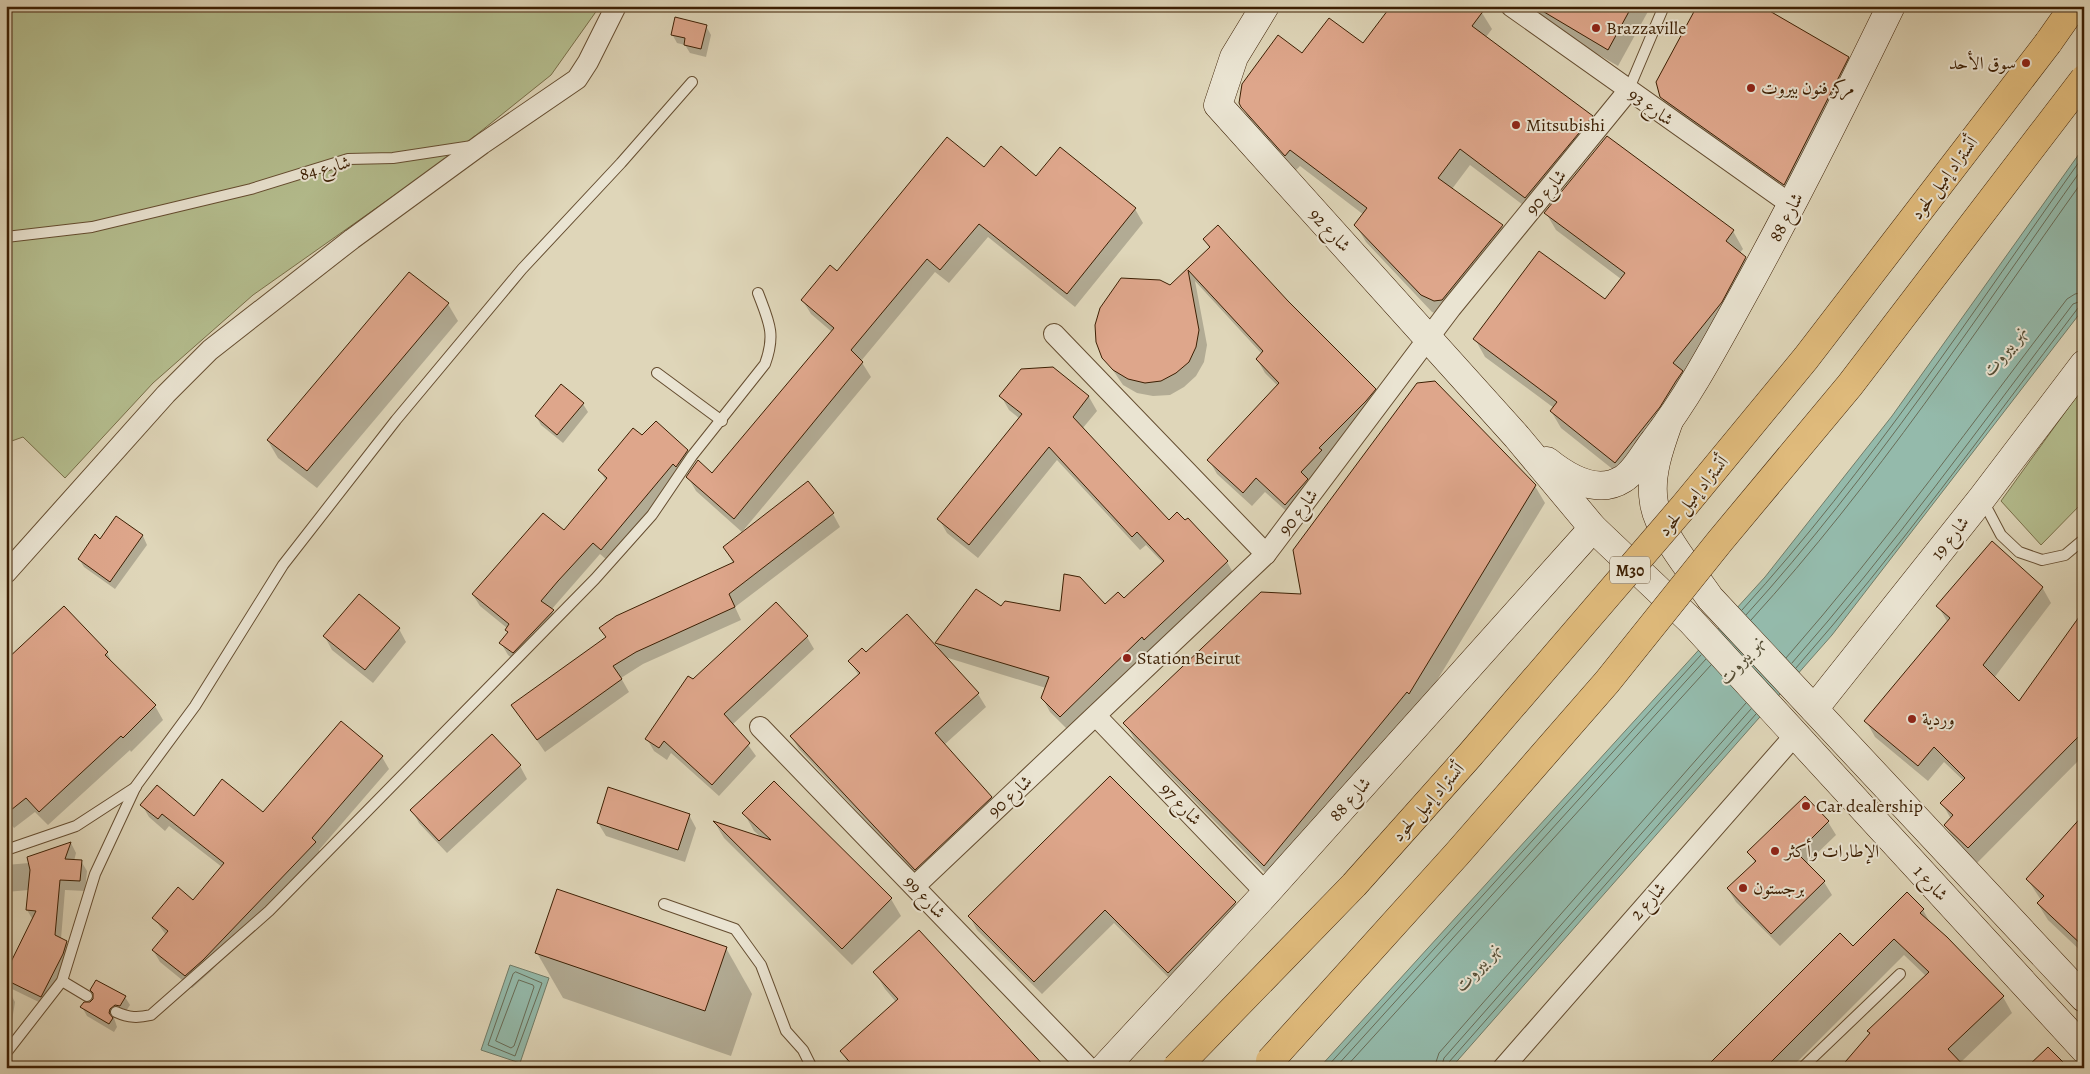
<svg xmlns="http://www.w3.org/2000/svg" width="2090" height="1074" font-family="Alegreya,Amiri,serif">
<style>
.green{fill:#b4bd8e;stroke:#786e48}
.water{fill:#94baab;stroke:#717c68}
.shadow{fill:#0003}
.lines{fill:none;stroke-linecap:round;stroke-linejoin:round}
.shore{stroke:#686c57;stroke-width:1}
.building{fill:#dea68b;stroke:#3c1f03}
.lane-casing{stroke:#654d30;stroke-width:12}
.street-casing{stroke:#654d30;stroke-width:22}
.secondary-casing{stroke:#3c1f03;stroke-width:29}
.highway-casing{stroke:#3c1f03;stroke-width:29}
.lane{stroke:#eae4d2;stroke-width:10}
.street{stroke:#eae4d2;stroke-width:20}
.secondary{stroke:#eae4d2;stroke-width:28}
.highway{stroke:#e0bb7c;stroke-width:28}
.highway-bridge-casing{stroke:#3c1f03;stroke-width:29;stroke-linecap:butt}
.highway-bridge{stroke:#e0bb7c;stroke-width:28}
.poi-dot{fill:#8f2418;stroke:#eae4d2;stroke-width:2}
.labels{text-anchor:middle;stroke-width:4;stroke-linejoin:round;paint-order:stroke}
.shield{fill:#eae4d2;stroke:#705a41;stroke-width:1}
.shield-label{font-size:16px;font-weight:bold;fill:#3c1f03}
.poi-label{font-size:18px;fill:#3c1f03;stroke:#eae4d2;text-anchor:start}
.street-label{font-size:18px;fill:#3c1f03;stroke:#eae4d2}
.water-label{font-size:19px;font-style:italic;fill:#564e35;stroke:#eae4d2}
</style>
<rect width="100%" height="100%" fill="#dfd6b9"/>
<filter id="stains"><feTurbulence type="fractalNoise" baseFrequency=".004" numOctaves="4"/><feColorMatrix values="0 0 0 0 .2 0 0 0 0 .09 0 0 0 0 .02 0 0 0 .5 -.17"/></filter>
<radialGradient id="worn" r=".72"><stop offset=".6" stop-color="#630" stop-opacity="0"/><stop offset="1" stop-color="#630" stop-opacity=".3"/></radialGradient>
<g class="green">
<polygon points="6,6 600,6 551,75 450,156 253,295 153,383 65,478 23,437 6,443"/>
<polygon points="2084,386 2084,501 2041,545 2001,501"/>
</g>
<g class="water">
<polygon points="2084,147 2084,308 1832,635 1451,1068 1319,1068 1765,577 1892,416"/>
<polygon points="510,965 549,978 520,1063 481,1050"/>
</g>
<g class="shadow">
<polygon points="479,6 491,6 490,10"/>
<polygon points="1536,6 1651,6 1618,66 1546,24"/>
<polygon points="1482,13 1492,29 1486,37 1592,117 1601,133 1535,214 1470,165 1452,189 1502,226 1512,243 1445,317 1432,312 1366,242 1356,225 1364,215 1300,166 1295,171 1252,124 1242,107 1303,55 1363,45"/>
<polygon points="706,26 711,35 706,57 690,53 685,45 677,43 672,34"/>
<polygon points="1848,58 1858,75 1794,201 1672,115 1661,97"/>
<polygon points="1607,138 1733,231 1743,249 1739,254 1745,258 1755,275 1625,479 1561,428 1551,411 1554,408 1485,357 1475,339 1606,301 1621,279 1556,230 1546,213"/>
<polygon points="1060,148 1135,209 1143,223 1075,307 988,237 949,283 935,272 861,361 871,377 742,532 833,514 840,527 735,607 741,620 643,664 621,678 629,692 545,752 513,706 606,638 601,628 734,564 724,548 743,533 696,491 688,477 712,474 832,332 811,314 803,301 984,168 1036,178"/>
<polygon points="1204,239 1287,301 1375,389 1383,404 1294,518 1265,492 1252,506 1217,474 1209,460 1278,386 1265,373 1257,359 1262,354 1195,281 1207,345 1204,362 1196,376 1184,387 1170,395 1153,396 1137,393 1123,385 1104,357 1170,286 1210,249"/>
<polygon points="448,304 458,321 317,488 278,458 268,441"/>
<polygon points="1053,369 1089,397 1097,411 1082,429 1169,521 1185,522 1188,520 1227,562 1235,576 1068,730 1050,712 1042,697 1046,688 945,657 978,694 986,707 944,745 991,797 999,810 923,882 799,749 791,736 859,676 850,661 866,653 940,650 936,643 976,591 1001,607 1061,612 1105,606 1124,599 1163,563 1146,545 1140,550 1057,460 978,558 947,533 939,519 1020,419 1009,410 1001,396"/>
<polygon points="583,404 588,412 563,443 541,425 536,416"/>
<polygon points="642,437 687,451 694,463 683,478 608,561 600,554 551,610 559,623 520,664 508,655 501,643 508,633 507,628 480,606 473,595 564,531 606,481 600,470"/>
<polygon points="1535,486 1545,503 1419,710 1274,882 1135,740 1125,723 1303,596"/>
<polygon points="117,518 143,536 147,545 115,589 84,567 79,559 101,540"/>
<polygon points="2042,587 2051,603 1994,678 2020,703 2084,613 2084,755 1977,863 1955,841 1945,825 1951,819 1942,803 1964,781 1944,762 1928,781 1875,737 1866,721 1948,623 1938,606"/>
<polygon points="776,604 807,637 814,649 733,724 756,756 719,796 671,753 667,760 654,751 647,739 694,681"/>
<polygon points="399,629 406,642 373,683 332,650 325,637"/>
<polygon points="6,649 13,655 107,653 114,666 155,706 163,720 131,752 130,750 48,825 35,812 14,828 6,818"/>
<polygon points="382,757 389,769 319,850 322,854 210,972 192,988 160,962 153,950 166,935 154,918 194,902 222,867 169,826 165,831 149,817 142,805 194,817 263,813"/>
<polygon points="520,766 527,779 447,853 419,823 412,810"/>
<polygon points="1110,778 1235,903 1242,916 1176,985 1114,923 1042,994 977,930 970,917"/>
<polygon points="774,783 891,899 901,916 852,965 724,838 715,823 762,838 754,831 744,813"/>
<polygon points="1805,798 1828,822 1836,835 1806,864 1824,882 1832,895 1780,946 1736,902 1728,889 1755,863 1749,852"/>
<polygon points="689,815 696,828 685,862 606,836 598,823"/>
<polygon points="2084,816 2084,954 2048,920 2038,904 2041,900 2028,880"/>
<polygon points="71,843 76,853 74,861 81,861 87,871 85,891 65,890 61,939 66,942 72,952 47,1006 10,988 6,981 6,974 33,920 27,910 29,890 6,892 6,865 29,863 29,857"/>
<polygon points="1923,910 1931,924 2003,997 2012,1013 1960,1063 1871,1034 1869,1031 1926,976 1904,955 1791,1068 1707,1068 1853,948"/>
<polygon points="726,948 752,994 731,1056 563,998 537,953"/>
<polygon points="875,972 1045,1068 851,1068 842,1052 896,1002 885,989"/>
<polygon points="6,993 10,993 15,1002 11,1027 6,1026"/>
<polygon points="125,997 130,1005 124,1014 120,1013 114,1018 117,1027 114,1032 87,1016 82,1007 94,1000"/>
</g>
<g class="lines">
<g class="shore">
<path d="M1742,610C1869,470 1974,310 2084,155"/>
<path d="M1746,615C1872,476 1976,318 2084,166"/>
<path d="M1751,620C1875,484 1977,329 2084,179"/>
<path d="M1786,658C1886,544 1975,419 2067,299L2075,294L2084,292"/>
<path d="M1792,663C1892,549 1981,425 2073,304L2084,300"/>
<path d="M1796,668C1896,554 1986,429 2078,308L2084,306"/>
<polygon points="516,972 542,983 515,1056 488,1045 513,974"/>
<polygon points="519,980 533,985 534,987 514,1046 511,1048 496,1041"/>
<polyline points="1326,1068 1701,655"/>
<polyline points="1335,1068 1706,659"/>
<polyline points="1345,1068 1711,665"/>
<polyline points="1434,1068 1439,1053 1746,703"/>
<polyline points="1441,1068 1444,1058 1751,709"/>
<polyline points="1447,1068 1449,1062 1756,714"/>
</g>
</g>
<g class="building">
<polygon points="1391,6 1487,6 1472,26 1593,116 1525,198 1460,149 1438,178 1503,225 1442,300 1434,301 1421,295 1354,225 1367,208 1290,150 1285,156 1241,107 1239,103 1242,84 1278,35 1302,53 1329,18 1363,43"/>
<polygon points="1534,6 1632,6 1608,50"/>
<polygon points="1697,6 1761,6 1849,57 1784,185 1660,97 1656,82"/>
<polygon points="675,17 707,25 701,49 684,45 685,38 671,35"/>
<polygon points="1607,136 1734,230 1726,241 1746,257 1722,302 1673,363 1683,371 1676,381 1660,407 1615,463 1550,411 1557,402 1473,339 1539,251 1605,299 1625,273 1544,213"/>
<polygon points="947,137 984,167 1001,146 1036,176 1060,147 1136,208 1067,294 979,224 940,270 927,259 851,350 863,362 734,519 686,477 698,460 712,473 834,328 801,300 830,265 837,271"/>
<polygon points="1218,225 1288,301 1376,389 1366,401 1319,448 1322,450 1301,472 1308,479 1285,505 1256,478 1243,493 1207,460 1279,383 1256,359 1263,351 1188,270 1199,330 1196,347 1189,362 1176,373 1161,381 1145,383 1128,379 1113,370 1102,358 1096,342 1095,325 1100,308 1121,278 1160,280 1170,285 1210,247 1203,239"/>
<polygon points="409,272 449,303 307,471 267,440"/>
<polygon points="1053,367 1089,396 1073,417 1169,520 1177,512 1185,520 1188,518 1228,561 1144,640 1142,637 1060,717 1041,698 1049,677 935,643 976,589 1001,606 1005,601 1060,611 1064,574 1080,577 1105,604 1118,592 1124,598 1164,561 1137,532 1132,537 1049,447 969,545 937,519 1022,414 999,396 1021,369"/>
<polygon points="1435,381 1536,485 1409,694 1407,692 1264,866 1123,723 1261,592 1301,594 1293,550 1417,383"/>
<polygon points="561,384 584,403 557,435 535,416"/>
<polygon points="656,421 688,450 676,467 673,464 601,550 593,543 558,581 541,601 554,610 513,653 499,643 508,632 505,630 509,624 472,594 543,513 564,530 607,478 598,470 633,428 642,435"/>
<polygon points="808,481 834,513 729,594 735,607 636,652 613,666 622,679 537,740 511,705 606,637 599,628 616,616 734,562 723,547"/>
<polygon points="116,516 143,535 110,582 78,559 95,534 100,539"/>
<polygon points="1992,541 2043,587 1983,665 2019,701 2084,610 2084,731 1968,848 1944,825 1953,815 1940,803 1965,778 1934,747 1918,766 1864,721 1950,618 1936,606"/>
<polygon points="359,594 400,628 365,670 323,636"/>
<polygon points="776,602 808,636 724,714 750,743 712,785 664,741 659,748 645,739 688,676 693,679"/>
<polygon points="64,606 108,652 105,655 156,705 123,738 121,736 39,812 26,798 6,814 6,660"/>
<polygon points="907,614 979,693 935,733 992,797 915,870 790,736 860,673 848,661 862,648 866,652"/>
<polygon points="341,721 383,756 312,838 316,842 203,960 185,976 152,950 168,931 152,918 178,887 193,900 224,863 162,814 158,819 140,805 157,785 194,816 222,779 263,812"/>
<polygon points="492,734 521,765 439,841 410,810"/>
<polygon points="1110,776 1236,902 1168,973 1105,910 1034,982 968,916"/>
<polygon points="774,781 892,898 842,949 713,821 771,840 742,813"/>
<polygon points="608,787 690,814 678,850 597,823"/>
<polygon points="1805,796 1829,821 1797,853 1825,881 1771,934 1727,888 1756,861 1747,852"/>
<polygon points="2084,814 2084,947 2037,903 2044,896 2026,879"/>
<polygon points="71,842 65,859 82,860 80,881 60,880 55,935 67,941 63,954 41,997 6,980 6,972 36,911 26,910 30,870 27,857"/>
<polygon points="557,889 727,947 705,1011 535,953"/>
<polygon points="1907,892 1924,909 1920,913 1947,937 2004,996 1948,1049 1966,1068 1840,1068 1870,1033 1867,1031 1929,972 1894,939 1765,1068 1705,1068 1840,933 1853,946"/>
<polygon points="919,930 1046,1068 855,1068 840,1051 898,999 873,972"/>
<polygon points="96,980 126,996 120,1006 115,1005 110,1009 109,1013 113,1018 109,1024 80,1007 84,1002 90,1002 93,999 93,993 90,990"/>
<polygon points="2048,1047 2069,1068 2026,1068"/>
</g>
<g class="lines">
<defs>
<g id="lane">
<polyline points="1628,91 1664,6"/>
<polyline points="6,237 92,227 251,189 348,159 393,158 472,146"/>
<polyline points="657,373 722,421"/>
<polyline points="1982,499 2001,535 2019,552 2042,560 2065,555 2084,539"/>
<polyline points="6,850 76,826 136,787"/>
<polyline points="664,904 735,929 761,965 786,1031 803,1050 812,1068"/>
<polyline points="62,981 87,996"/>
<path d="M116,1012C129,1018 138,1018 151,1015L269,911L595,579L652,515L692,456L765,364C776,334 769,322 758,293"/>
<polyline points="6,1053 62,981 95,874 136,786 195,706 283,565 396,420 522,269 621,163 692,82"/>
<polyline points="1802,1068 1900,974"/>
</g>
<g id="street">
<polyline points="1511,6 1793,206"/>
<polyline points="1054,334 1266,554"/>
<polyline points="6,573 166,394 210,350 352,239 482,144 577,79 588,62 616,6"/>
<polyline points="1096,716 1266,893"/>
<polyline points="760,727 1089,1068"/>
<polyline points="915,886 1266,554 1451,308 1628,91"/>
<polyline points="1503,1068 1795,735"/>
</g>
<g id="secondary">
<polyline points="1265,6 1234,57 1218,105 1517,437 1593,528 1691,621 2084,1049"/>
<path d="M1669,421C1660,446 1649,476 1654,503C1658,532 1693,573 1710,598L2084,998"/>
<path d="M1547,461C1568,478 1598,495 1623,479C1635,472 1645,452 1654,441C1688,397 1714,348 1741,299C1794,203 1843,105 1891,6"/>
<polyline points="1814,709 1982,498 2084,364"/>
<polyline points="1104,1068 1266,893 1593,528"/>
</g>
<polyline id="highway" points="2048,43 2074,6"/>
</defs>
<use href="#lane" class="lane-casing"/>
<use href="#street" class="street-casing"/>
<use href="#secondary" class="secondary-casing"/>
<use href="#highway" class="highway-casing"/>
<use href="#lane" class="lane"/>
<use href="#street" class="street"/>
<use href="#secondary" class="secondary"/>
<use href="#highway" class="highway"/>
<defs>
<g id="highway-bridge">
<polyline points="1270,1061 1457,854 1607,682 1720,541 1850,385 2084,79"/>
<polyline points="1176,1068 1354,885 1470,755 1684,506 1806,358 2048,43"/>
</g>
</defs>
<use href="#highway-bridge" class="highway-bridge-casing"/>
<use href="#highway-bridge" class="highway-bridge"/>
</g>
<g class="poi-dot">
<circle cx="1596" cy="28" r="5"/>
<circle cx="2026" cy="63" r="5"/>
<circle cx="1751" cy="88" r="5"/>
<circle cx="1516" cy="125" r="5"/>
<circle cx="1127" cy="658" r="5"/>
<circle cx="1912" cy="719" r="5"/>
<circle cx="1806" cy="806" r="5"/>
<circle cx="1775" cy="851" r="5"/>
<circle cx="1743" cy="888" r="5"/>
</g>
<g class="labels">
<rect class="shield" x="1610" y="556.5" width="40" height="27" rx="4"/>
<g class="shield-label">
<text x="1630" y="576">M30</text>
</g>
<g class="poi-label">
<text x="1606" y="34">Brazzaville</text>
<text x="2016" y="69" text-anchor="end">سوق الأحد</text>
<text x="1761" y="94">مركز فنون بيروت</text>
<text x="1526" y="131">Mitsubishi</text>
<text x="1137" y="664">Station Beirut</text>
<text x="1922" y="725">وردية</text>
<text x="1816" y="812">Car dealership</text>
<text x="1785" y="857">الإطارات وأكثر</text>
<text x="1753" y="894">برجستون</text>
</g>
<g class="street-label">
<text transform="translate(1651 107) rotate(35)" y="6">شارع 93</text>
<text transform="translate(325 168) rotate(-15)" y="6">شارع 84</text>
<text transform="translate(1944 178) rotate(-53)" y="6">أتستراد إميل لحود</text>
<text transform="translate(1546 192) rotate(-51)" y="6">شارع 90</text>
<text transform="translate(1786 217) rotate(-62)" y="6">شارع 88</text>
<text transform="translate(1330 230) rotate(47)" y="6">شارع 92</text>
<text transform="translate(1693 496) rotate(-50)" y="6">أتستراد إميل لحود</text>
<text transform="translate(1298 512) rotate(-53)" y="6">شارع 90</text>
<text transform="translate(1950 538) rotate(-52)" y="6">شارع 19</text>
<text transform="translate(1010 796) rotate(-43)" y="6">شارع 90</text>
<text transform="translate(1350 799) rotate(-48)" y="6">شارع 88</text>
<text transform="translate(1428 802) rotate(-48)" y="6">أتستراد إميل لحود</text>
<text transform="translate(1181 804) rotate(46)" y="6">شارع 97</text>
<text transform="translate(1931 883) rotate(47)" y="6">شارع 1</text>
<text transform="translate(925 897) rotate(46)" y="6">شارع 99</text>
<text transform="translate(1648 901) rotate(-49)" y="6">شارع 2</text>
</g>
<g class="water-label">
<text transform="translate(2004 350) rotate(-52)" y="7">نهر بيروت</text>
<text transform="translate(1741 659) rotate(-49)" y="7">نهر بيروت</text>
<text transform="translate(1477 966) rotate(-49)" y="7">نهر بيروت</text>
</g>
</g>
<rect width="2090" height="1074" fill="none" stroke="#dfd6b9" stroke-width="25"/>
<rect x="8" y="8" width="2075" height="1059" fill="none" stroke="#3c1f03" stroke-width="2.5"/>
<rect x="12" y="12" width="2065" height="1049" fill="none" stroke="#3c1f03"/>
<rect width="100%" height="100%" filter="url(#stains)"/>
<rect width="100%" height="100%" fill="url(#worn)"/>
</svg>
